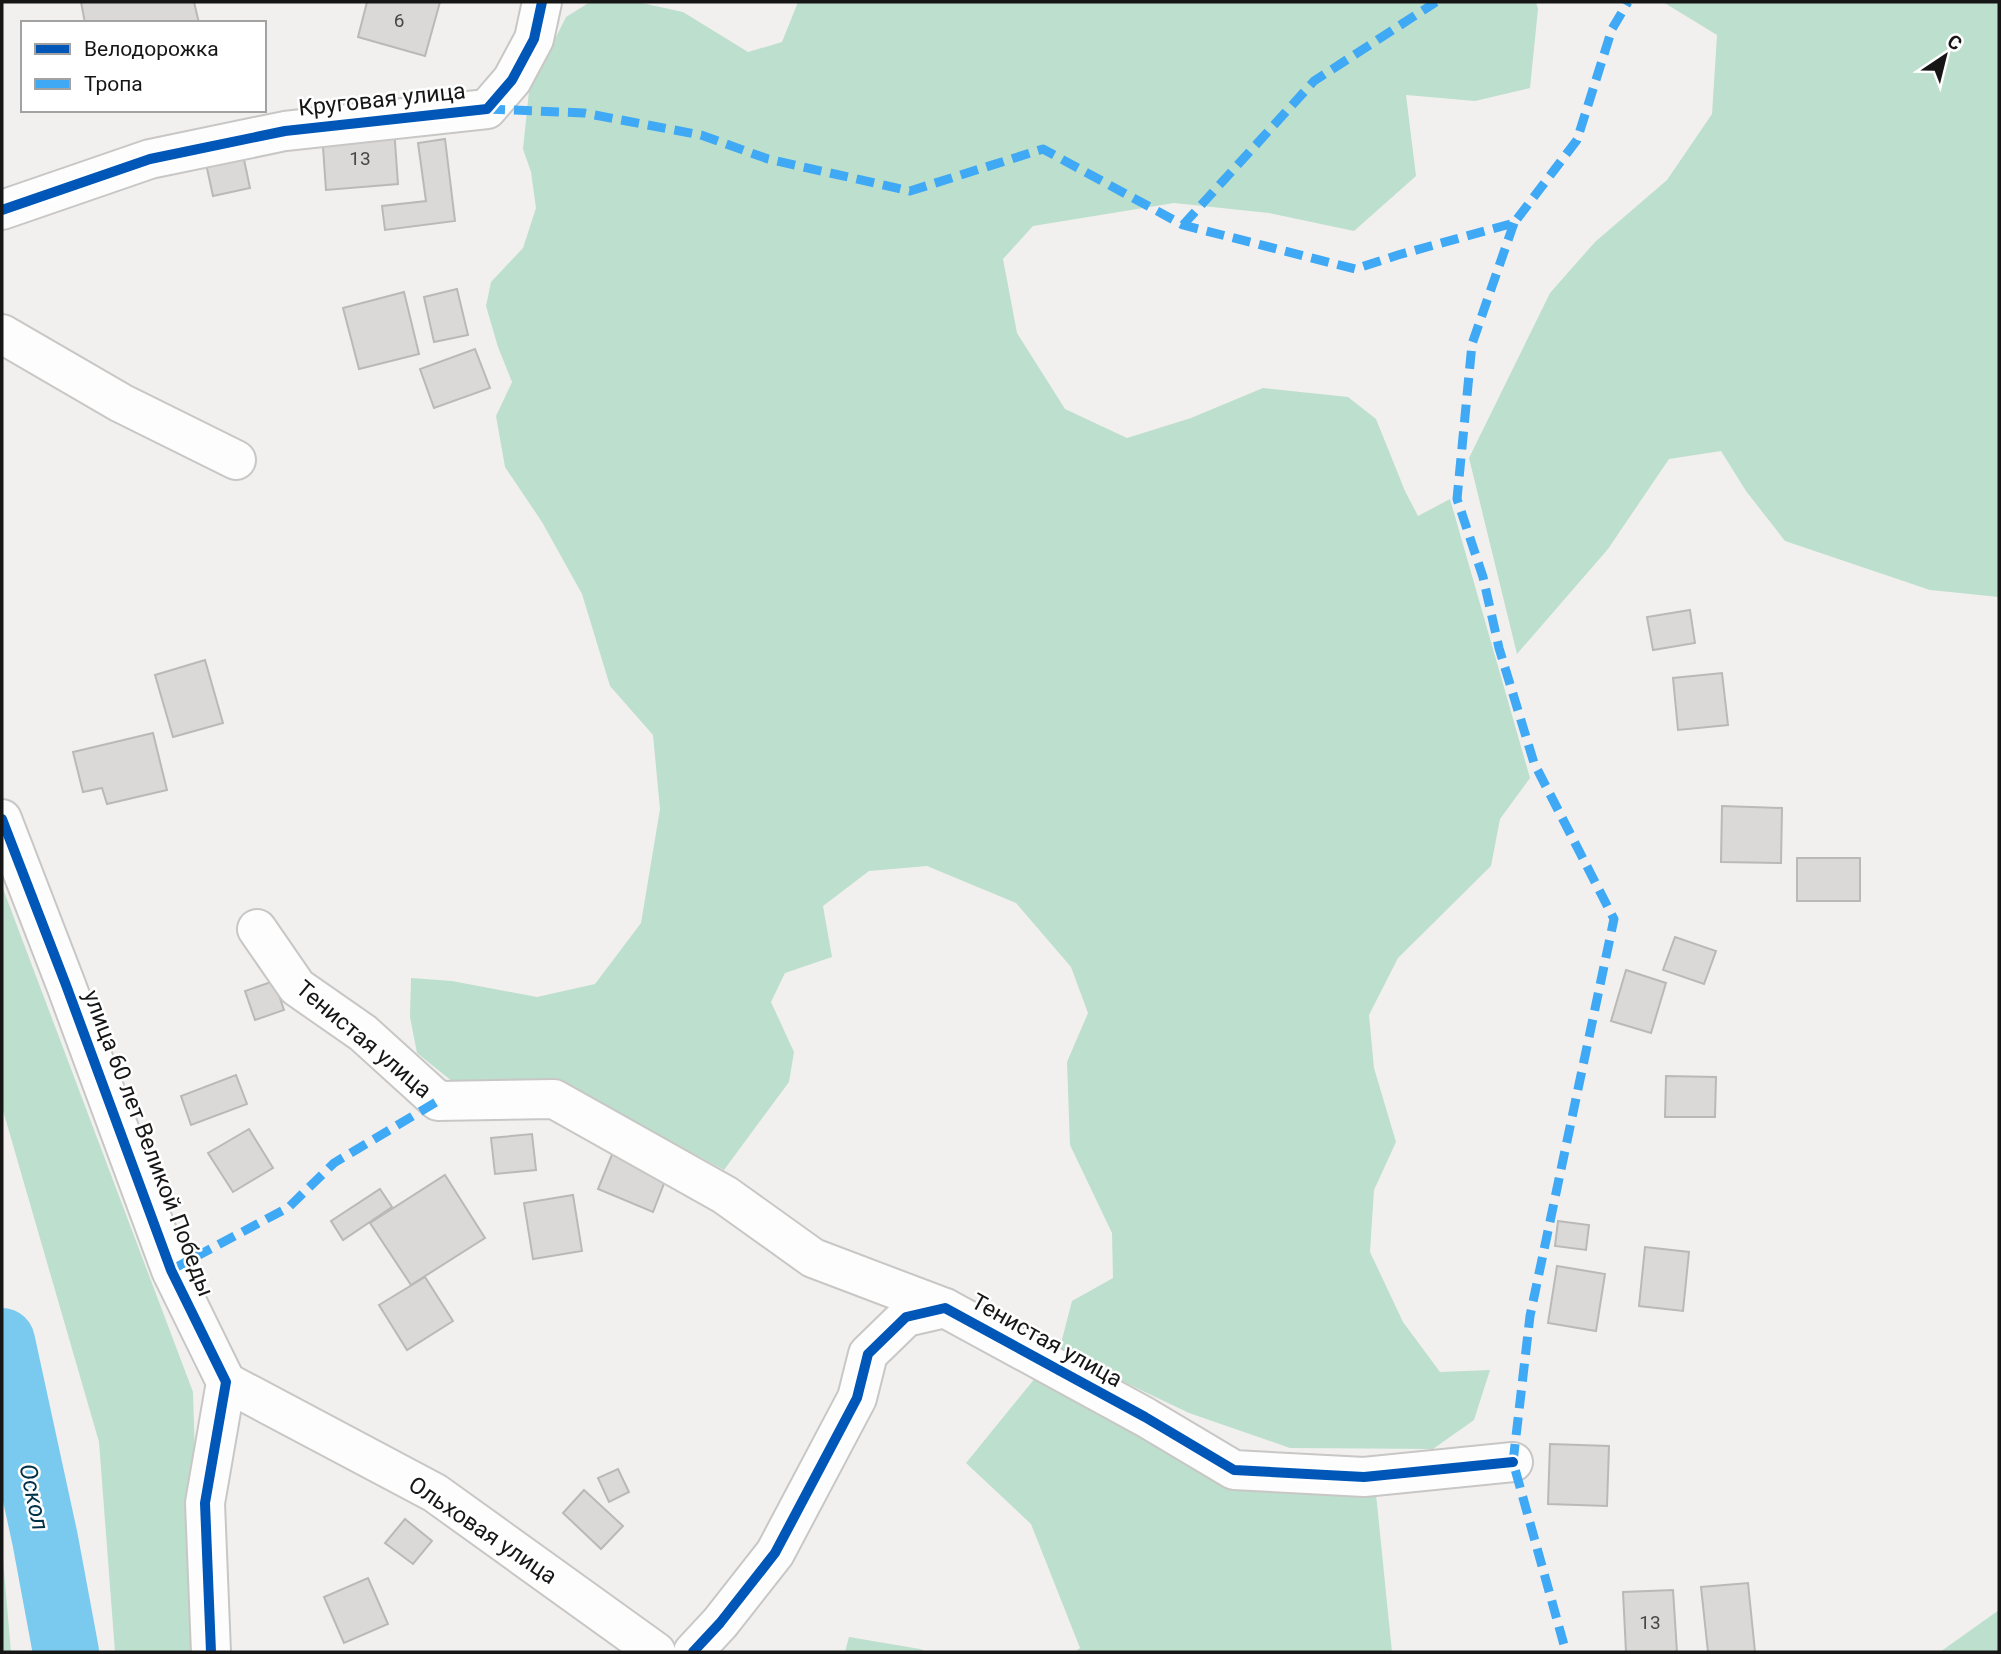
<svg xmlns="http://www.w3.org/2000/svg" width="2001" height="1654" font-family="Roboto,sans-serif">
<style>
.green{fill:#bddfcd}
.lines{fill:none;stroke-linecap:round;stroke-linejoin:round}
.river{stroke:#7ac9ef;stroke-width:66}
.building{fill:#dad9d8;stroke:#bab9b8;stroke-width:2}
.minor-casing{stroke:#c8c7c6;stroke-width:42}
.minor{stroke:#fdfdfd;stroke-width:38}
.quiet{stroke:#3fa9f5;stroke-width:9;stroke-dasharray:18 9;stroke-linecap:butt}
.cycleway-casing{stroke:#fff;stroke-width:15}
.cycleway{stroke:#0057b8;stroke-width:10}
.labels{text-anchor:middle;stroke-width:5;stroke-linejoin:round;paint-order:stroke}
.number-label{font-size:19px;fill:#484746}
.street-label{font-size:23px;fill:#171616;stroke:#fff}
.water-label{font-size:24px;font-style:italic;fill:#003248;stroke:#fff}
</style>
<rect width="100%" height="100%" fill="#f2f0ef"/>
<g class="green">
<polygon points="590,2 637,2 683,12 748,52 782,42 798,2 1536,2 1538,9 1530,88 1475,101 1406,95 1416,176 1354,231 1269,213 1174,203 1033,226 1003,259 1017,333 1065,409 1127,438 1191,418 1263,388 1348,397 1376,419 1405,491 1418,516 1450,499 1530,778 1500,819 1491,866 1398,958 1369,1015 1374,1068 1396,1142 1374,1190 1370,1252 1403,1322 1440,1372 1490,1370 1474,1420 1433,1449 1290,1448 1189,1413 1059,1351 1072,1301 1113,1278 1112,1233 1070,1145 1067,1062 1088,1013 1071,967 1016,903 927,866 869,871 823,906 832,957 785,973 771,1002 794,1052 789,1082 724,1170 565,1084 453,1082 417,1053 410,1017 411,978 452,981 537,997 595,984 641,923 660,809 653,735 610,686 582,594 542,522 505,467 496,416 512,382 498,347 486,306 491,282 523,248 536,208 531,172 523,149 529,91 566,17"/>
<polygon points="1663,2 1999,2 1999,597 1930,590 1785,541 1746,491 1721,451 1669,459 1608,549 1517,654 1469,458 1550,293 1595,242 1667,180 1712,114 1717,35"/>
<polygon points="2,886 193,1392 201,1652 115,1652 99,1442 2,1107"/>
<polygon points="1036,1377 1230,1484 1376,1494 1392,1652 1075,1652 1080,1648 1031,1524 966,1463"/>
<polygon points="2,1554 3,1559 11,1652 2,1652"/>
<polygon points="1999,1610 1999,1652 1940,1652"/>
<polygon points="849,1637 920,1649 927,1652 845,1652"/>
</g>
<g class="lines">
<polyline class="river" points="2,1341 45,1539 66,1652"/>
</g>
<g class="building">
<polygon points="81,2 194,2 199,23 85,23"/>
<polygon points="367,2 440,2 425,56 358,37"/>
<polygon points="394,128 398,184 326,190 322,133"/>
<polygon points="445,139 455,221 385,230 382,206 426,201 418,143"/>
<polygon points="242,150 250,188 213,196 205,159"/>
<polygon points="457,289 468,335 434,342 424,297"/>
<polygon points="404,292 419,354 359,369 343,308"/>
<polygon points="475,349 490,388 434,408 420,369"/>
<polygon points="1690,610 1695,643 1653,650 1647,617"/>
<polygon points="205,660 223,723 173,737 155,675"/>
<polygon points="1722,673 1728,725 1678,730 1673,678"/>
<polygon points="153,733 167,790 107,804 102,788 83,792 73,752"/>
<polygon points="1722,806 1782,808 1781,863 1721,862"/>
<rect x="1797" y="858" width="63" height="43"/>
<polygon points="1675,937 1716,951 1704,984 1663,970"/>
<polygon points="1626,970 1666,983 1651,1033 1611,1021"/>
<polygon points="274,981 284,1010 255,1020 245,991"/>
<polygon points="236,1075 247,1104 191,1125 181,1096"/>
<polygon points="1666,1076 1716,1077 1715,1117 1665,1117"/>
<polygon points="249,1129 273,1168 233,1192 208,1153"/>
<polygon points="532,1134 536,1170 495,1174 491,1138"/>
<polygon points="613,1152 668,1173 653,1212 598,1189"/>
<polygon points="445,1175 485,1238 411,1285 370,1223"/>
<polygon points="380,1189 392,1207 343,1240 331,1221"/>
<polygon points="573,1195 582,1251 533,1259 524,1203"/>
<polygon points="1558,1221 1589,1225 1586,1250 1555,1246"/>
<polygon points="1645,1247 1689,1252 1683,1311 1639,1306"/>
<polygon points="1557,1266 1605,1274 1596,1331 1548,1323"/>
<polygon points="425,1277 453,1321 407,1350 379,1305"/>
<polygon points="1550,1444 1609,1446 1607,1506 1548,1504"/>
<polygon points="618,1469 629,1492 609,1502 598,1478"/>
<polygon points="584,1490 623,1526 601,1549 563,1513"/>
<polygon points="405,1519 432,1541 413,1564 385,1543"/>
<polygon points="368,1578 388,1624 344,1643 324,1597"/>
<polygon points="1748,1583 1755,1652 1708,1652 1701,1587"/>
<polygon points="1673,1590 1677,1652 1626,1652 1623,1592"/>
</g>
<g class="lines">
<defs>
<g id="minor">
<polyline points="2,210 150,159 285,131 487,109 512,80 534,39 542,2"/>
<polyline points="2,334 121,403 236,460"/>
<polyline points="2,819 66,985 171,1270 226,1382 205,1503 211,1652"/>
<polyline points="257,929 297,987 363,1033 438,1101 554,1099 725,1195 813,1258 945,1308 1145,1417 1234,1470 1364,1477 1513,1462"/>
<polyline points="226,1382 435,1493 656,1652"/>
<polyline points="693,1652 720,1623 775,1553 857,1398 868,1354 906,1317 945,1308"/>
</g>
</defs>
<use href="#minor" class="minor-casing"/>
<use href="#minor" class="minor"/>
<g class="quiet">
<polyline points="487,109 584,113 701,135 768,159 910,191 1043,149 1183,225 1355,269 1398,255 1514,223 1577,140 1612,29 1628,2"/>
<polyline points="1514,223 1472,344 1457,499 1483,577 1499,648 1534,763 1614,919 1530,1316 1513,1462 1566,1652"/>
<polyline points="1183,225 1314,81 1436,2"/>
<polyline points="171,1270 289,1207 334,1163 438,1101"/>
</g>
<defs>
<g id="cycleway">
<polyline points="2,210 150,159 285,131 487,109 512,80 534,39 542,2"/>
<polyline points="2,819 66,985 171,1270 226,1382 205,1503 211,1652"/>
<polyline points="693,1652 720,1623 775,1553 857,1398 868,1354 906,1317 945,1308 1145,1417 1234,1470 1364,1477 1513,1462"/>
</g>
</defs>
<use href="#cycleway" class="cycleway-casing"/>
<use href="#cycleway" class="cycleway"/>
</g>
<g class="labels">
<g class="number-label">
<text x="399" y="27">6</text>
<text x="360" y="165">13</text>
<text x="1650" y="1629">13</text>
</g>
<g class="street-label">
<text transform="translate(382 99) rotate(-6)" y="8">Круговая улица</text>
<text transform="translate(364 1039) rotate(40)" y="8">Тенистая улица</text>
<text transform="translate(149 1143) rotate(69)" y="8">улица 60 лет Великой Победы</text>
<text transform="translate(1047 1340) rotate(29)" y="8">Тенистая улица</text>
<text transform="translate(483 1530) rotate(34)" y="8">Ольховая улица</text>
</g>
<g class="water-label">
<text transform="translate(34 1497) rotate(78)" y="8">Оскол</text>
</g>
</g>
<rect width="2001" height="1654" fill="none" stroke="#171616" stroke-width="7"/>
<rect x="21" y="21" width="245" height="91" fill="#ffffff" stroke="#a2a2a2" stroke-width="2"/>
<rect x="35" y="44" width="35" height="10" fill="#0057b8" stroke="#a2a2a2" stroke-width="2"/>
<text x="84" y="56" font-size="21" fill="#171616">Велодорожка</text>
<rect x="35" y="79" width="35" height="10" fill="#3fa9f5" stroke="#a2a2a2" stroke-width="2"/>
<text x="84" y="91" font-size="21" fill="#171616">Тропа</text>
<g transform="translate(1945 56) rotate(35)" stroke="#ffffff" stroke-width="5" paint-order="stroke">
<path d="M0-5L12 26L0 18L-12 26Z" fill="#171616"/>
<text y="-10" font-size="19" font-weight="bold" text-anchor="middle" fill="#171616">С</text>
</g>
</svg>
